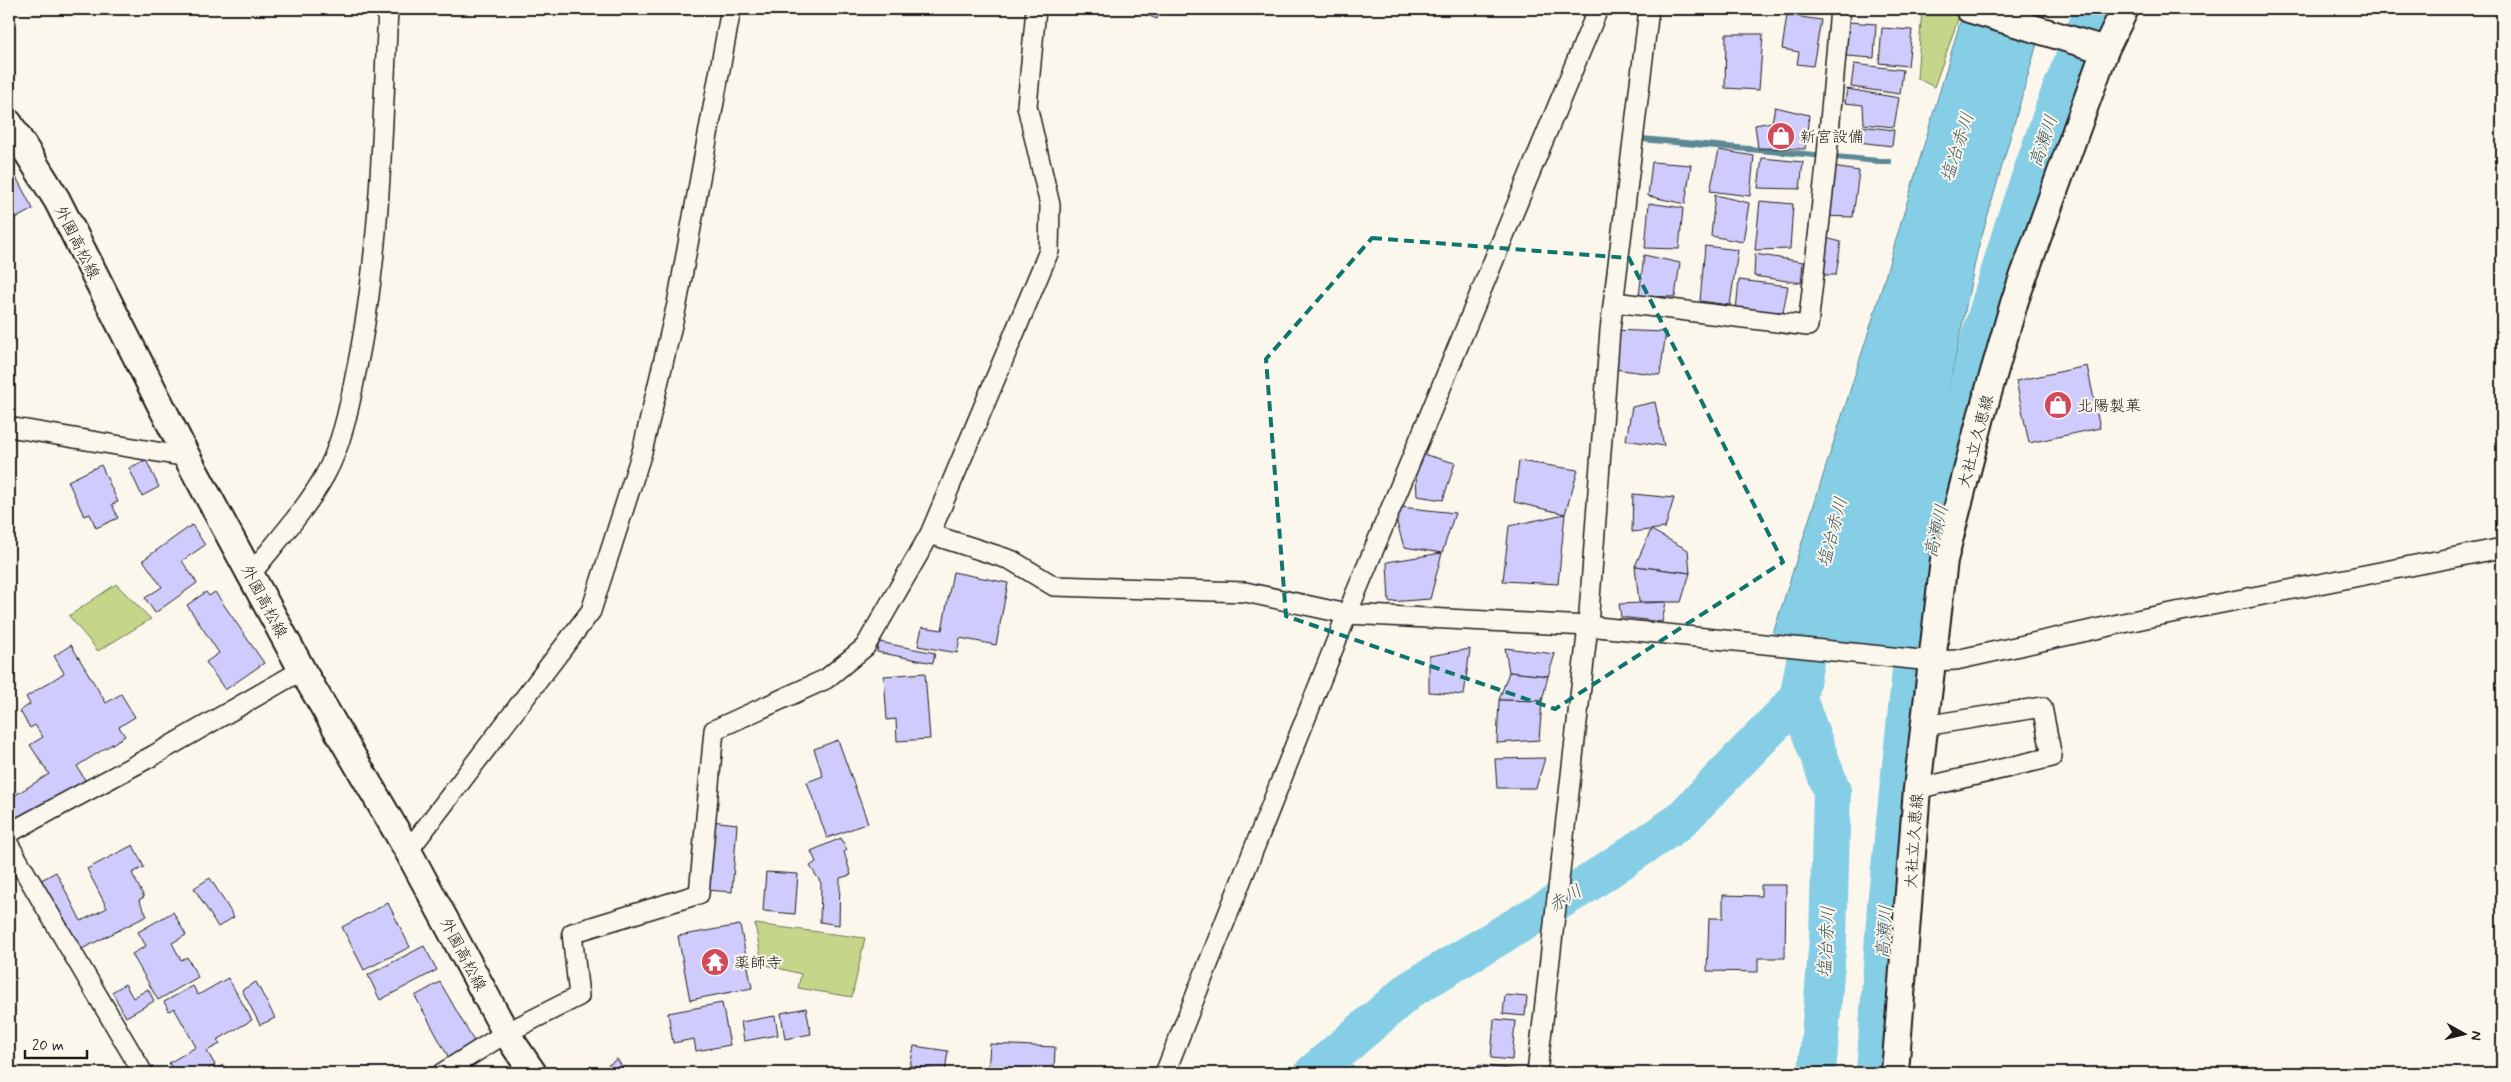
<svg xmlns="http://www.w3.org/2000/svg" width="2511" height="1082" font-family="Mynerve,'Klee One',sans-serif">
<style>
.green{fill:#c5d58a;stroke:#707853}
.water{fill:#85cee6;stroke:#5b8795}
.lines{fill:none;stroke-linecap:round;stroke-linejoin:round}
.stream{stroke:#5b8795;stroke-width:6}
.river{stroke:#85cee6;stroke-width:38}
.building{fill:#d0cbfd;stroke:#1c1c1c}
.street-casing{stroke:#1c1c1c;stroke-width:22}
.secondary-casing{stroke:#1c1c1c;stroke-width:30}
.street{stroke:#fbf7ec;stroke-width:19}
.secondary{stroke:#fbf7ec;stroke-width:26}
.marked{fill:none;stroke:#0f766e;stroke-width:4;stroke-dasharray:10 6;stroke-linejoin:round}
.labels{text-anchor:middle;stroke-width:4;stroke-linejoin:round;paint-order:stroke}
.poi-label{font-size:16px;fill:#1c1c1c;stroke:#fbf7ec;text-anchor:start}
.street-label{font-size:16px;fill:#1c1c1c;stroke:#fbf7ec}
.water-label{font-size:18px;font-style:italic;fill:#415a63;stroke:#fbf7ec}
</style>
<rect width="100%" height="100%" fill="#fbf7ec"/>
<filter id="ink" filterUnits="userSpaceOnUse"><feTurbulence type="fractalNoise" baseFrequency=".02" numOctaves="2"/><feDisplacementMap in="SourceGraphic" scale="10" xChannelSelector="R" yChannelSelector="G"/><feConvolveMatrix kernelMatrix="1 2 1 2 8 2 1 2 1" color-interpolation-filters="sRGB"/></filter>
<g filter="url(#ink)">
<g class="green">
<polygon points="1922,9 1944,9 1960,14 1934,87 1917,78"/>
<polygon points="116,584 151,619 98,651 69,616"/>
<polygon points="755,924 865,938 852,997 798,988 801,974 762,964"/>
</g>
<polygon class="water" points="1964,9 2047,9 1977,253 1895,650 1772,637 1872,321"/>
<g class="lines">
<polyline class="stream" points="1642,139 1889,162"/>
<g class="river">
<polyline points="1815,606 1798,699 1832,791 1828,938 1817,1073"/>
<polyline points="1313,1073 1411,989 1584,886 1679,822 1798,699"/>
<polyline points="1875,1073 1886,905 1917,615 1932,539 1981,334 2014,224 2056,103 2094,9"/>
</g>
</g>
<g class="building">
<polygon points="1132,9 1162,9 1157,19"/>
<polygon points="1787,15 1821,20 1813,66 1797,64 1799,52 1782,49"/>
<polygon points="1849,22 1876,24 1874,58 1846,56"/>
<polygon points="1882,28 1912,30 1908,66 1879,63"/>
<polygon points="1726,34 1763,34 1759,90 1725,88"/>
<polygon points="1854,64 1903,70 1900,94 1851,87"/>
<polygon points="1847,89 1899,98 1894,127 1864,124 1863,105 1845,103"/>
<polygon points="1775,107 1809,115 1805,149 1758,148 1755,125 1772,122"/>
<polygon points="1860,126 1894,130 1892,146 1858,142"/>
<polygon points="1719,150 1754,156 1750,196 1710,191"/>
<polygon points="1762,158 1803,162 1800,189 1758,188"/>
<polygon points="1652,162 1691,165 1685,204 1648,196"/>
<polygon points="9,164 33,209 9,222"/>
<polygon points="1826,166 1859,171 1853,217 1820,216"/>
<polygon points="1715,195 1749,203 1743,242 1711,236"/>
<polygon points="1760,201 1793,204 1790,249 1755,250"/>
<polygon points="1649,203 1683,208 1679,249 1645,248"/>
<polygon points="1822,237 1841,242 1836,275 1819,275"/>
<polygon points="1705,246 1738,250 1730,305 1700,301"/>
<polygon points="1755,254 1803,262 1801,283 1754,276"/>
<polygon points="1644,255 1680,263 1675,297 1639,296"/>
<polygon points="1739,280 1788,286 1783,312 1736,310"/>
<polygon points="1610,330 1666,332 1660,375 1606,368"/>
<polygon points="2087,366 2100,428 2029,443 2016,381"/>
<polygon points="1655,402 1664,446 1626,440 1632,407"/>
<polygon points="1415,452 1455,463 1443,500 1417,496"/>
<polygon points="146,460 159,487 142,496 129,468"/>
<polygon points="1519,461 1578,470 1565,514 1514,502"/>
<polygon points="101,465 118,502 112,504 118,518 96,528 90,514 84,516 68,481"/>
<polygon points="1633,494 1674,498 1665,528 1632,532"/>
<polygon points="1392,506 1455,513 1442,553 1404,547"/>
<polygon points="1565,514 1558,584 1503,581 1509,526"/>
<polygon points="192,525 205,545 182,561 197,583 155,613 145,598 162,587 143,560"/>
<polygon points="1651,530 1688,550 1690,573 1635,566"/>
<polygon points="1442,553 1430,599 1389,602 1387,562"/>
<polygon points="1635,566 1690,573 1681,602 1639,602"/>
<polygon points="953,572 1008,583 996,645 960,638 957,653 918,646 922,627 942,630"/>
<polygon points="206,592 209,596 215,592 264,663 225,690 206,662 219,653 187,605"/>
<polygon points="1666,602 1662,622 1621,617 1619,604"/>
<polygon points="879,642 935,653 933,663 877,652"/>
<polygon points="71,645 106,703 121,694 135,717 119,727 125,736 77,766 86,782 16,826 9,814 9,799 49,774 30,745 43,737 35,725 30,728 20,711 30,704 26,697 64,673 54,656"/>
<polygon points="1505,648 1555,654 1548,676 1509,672"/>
<polygon points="1470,649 1464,695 1429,692 1429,656"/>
<polygon points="1509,672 1548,676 1542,701 1499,700"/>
<polygon points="925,673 930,739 897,741 896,719 887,720 884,676"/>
<polygon points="1499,700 1542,701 1539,740 1497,743"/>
<polygon points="838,740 868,823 827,838 807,782 823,776 814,749"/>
<polygon points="1545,758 1536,788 1497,788 1495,759"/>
<polygon points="711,821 737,824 732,892 706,890"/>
<polygon points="841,838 847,850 844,852 851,875 840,878 839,925 820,922 821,883 810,866 816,862 811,851"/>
<polygon points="133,845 144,867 132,873 144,897 139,900 147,916 70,955 34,884 56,872 81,921 107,908 87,869"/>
<polygon points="766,872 798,874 795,914 763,911"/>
<polygon points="210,878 234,917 218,927 194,888"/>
<polygon points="1761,885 1786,885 1785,958 1758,958 1758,972 1707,971 1709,918 1723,918 1723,895 1761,896"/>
<polygon points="388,903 410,947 364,970 342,927"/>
<polygon points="173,912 186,935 172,943 181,960 187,957 198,977 158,1000 132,954 146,946 138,932"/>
<polygon points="740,925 752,988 690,1000 678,936"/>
<polygon points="424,946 437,970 380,1000 368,975"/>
<polygon points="228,978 252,1020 217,1040 220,1044 207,1051 215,1065 202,1073 175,1073 169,1063 196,1047 174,1008 169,1011 164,1002 193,986 198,995"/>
<polygon points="256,982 275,1018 260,1025 242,990"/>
<polygon points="440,982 476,1045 450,1060 415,996"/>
<polygon points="125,984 133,998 148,989 154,1001 126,1017 112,992"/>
<polygon points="1505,995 1527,997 1525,1016 1503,1014"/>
<polygon points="722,1003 730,1045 696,1051 694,1039 673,1043 668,1013"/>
<polygon points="806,1008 811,1034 785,1039 781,1013"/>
<polygon points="775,1016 778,1035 744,1041 741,1022"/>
<polygon points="1494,1019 1515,1021 1512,1060 1491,1058"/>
<polygon points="990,1044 1055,1047 1054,1073 988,1073"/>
<polygon points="914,1046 948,1051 945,1072 910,1066"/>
<polygon points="617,1059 626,1073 597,1073"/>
<polygon points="223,1065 229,1073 210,1073"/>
<polygon points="1478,1065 1517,1070 1517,1073 1477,1073"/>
</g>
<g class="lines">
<defs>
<g id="street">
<polyline points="1614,302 1808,326 1826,166 1840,9"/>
<polyline points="9,427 187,457"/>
<polyline points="930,534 1011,560 1054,586 1245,592 1347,614 1588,626 1931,661 1956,660 2146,618 2502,548"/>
<path d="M251,574C276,542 305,511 325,475C341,446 349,409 355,377C381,257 382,131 388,9"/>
<polyline points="1917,789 2052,757 2042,707 1924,726"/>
<polyline points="9,833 154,755 302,670"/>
<polyline points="9,845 143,1073"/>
<polyline points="408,851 591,611 642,452 677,304 731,9"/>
<polyline points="442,1073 506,1033 579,996 572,933 699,894 714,730 826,679 865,647 930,534 1049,251 1050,205 1027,106 1036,9"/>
<polyline points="1165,1073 1347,614 1598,9"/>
<polyline points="1537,1073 1588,626 1610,330 1649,9"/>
</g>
<g id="secondary">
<polyline points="1969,9 2105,50"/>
<polyline points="9,123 57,200 187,457 302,670 408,851 506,1033 533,1073"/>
<polyline points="1895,1073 1917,789 1944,560 1981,417 2015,300 2105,50 2125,9"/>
</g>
</defs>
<use href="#street" class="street-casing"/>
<use href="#secondary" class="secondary-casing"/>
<use href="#street" class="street"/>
<use href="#secondary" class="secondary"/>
</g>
</g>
<path class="marked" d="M1372,238L1629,258L1783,562L1555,709L1286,616L1266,359Z"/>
<defs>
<symbol id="shop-disc" viewBox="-11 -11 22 22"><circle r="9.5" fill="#d1495b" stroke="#fbf7ec"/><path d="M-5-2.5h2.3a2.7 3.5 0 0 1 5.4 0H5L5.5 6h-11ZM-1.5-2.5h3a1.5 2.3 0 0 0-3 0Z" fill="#fff"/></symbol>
<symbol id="temple-disc" viewBox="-11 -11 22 22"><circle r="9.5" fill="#d1495b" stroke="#fbf7ec"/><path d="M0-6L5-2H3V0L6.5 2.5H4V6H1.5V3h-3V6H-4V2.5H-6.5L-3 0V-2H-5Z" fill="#fff"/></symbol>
</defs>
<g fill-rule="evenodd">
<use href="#shop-disc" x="1765" y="120" width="32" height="32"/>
<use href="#shop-disc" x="2042" y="389" width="32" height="32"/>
<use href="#temple-disc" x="699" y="946" width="32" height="32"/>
</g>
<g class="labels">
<g class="poi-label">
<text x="1800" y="142">新宮設備</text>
<text x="2077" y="411">北陽製菓</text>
<text x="734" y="968">薬師寺</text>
</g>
<g class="street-label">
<text transform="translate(78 242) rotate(63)" y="6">外園高松線</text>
<text transform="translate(1975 441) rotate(-75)" y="6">大社立久恵線</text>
<text transform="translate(265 601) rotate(62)" y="6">外園高松線</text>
<text transform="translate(1913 841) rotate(-86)" y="6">大社立久恵線</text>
<text transform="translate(464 954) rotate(62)" y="6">外園高松線</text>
</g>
<g class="water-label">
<text transform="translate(2043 141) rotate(-71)" y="6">高瀬川</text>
<text transform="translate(1957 147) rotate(-72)" y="6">塩冶赤川</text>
<text transform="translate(1936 531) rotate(-77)" y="6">高瀬川</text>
<text transform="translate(1832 532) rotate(-75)" y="6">塩冶赤川</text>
<text transform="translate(1565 898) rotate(-31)" y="6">赤川</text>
<text transform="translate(1884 932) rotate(-86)" y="6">高瀬川</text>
<text transform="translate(1826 942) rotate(-87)" y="6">塩冶赤川</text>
</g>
</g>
<rect width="2511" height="1082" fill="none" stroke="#fbf7ec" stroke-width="30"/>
<rect x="15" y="15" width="2481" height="1052" fill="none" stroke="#1c1c1c" stroke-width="2" filter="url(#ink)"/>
<g transform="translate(2464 1034) rotate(98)" stroke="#fbf7ec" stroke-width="4" paint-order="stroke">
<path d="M0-4L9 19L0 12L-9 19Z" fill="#1c1c1c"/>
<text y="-8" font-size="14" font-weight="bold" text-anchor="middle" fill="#1c1c1c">N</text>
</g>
<path d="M25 1050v8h62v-8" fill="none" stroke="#1c1c1c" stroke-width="2.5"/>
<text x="32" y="1050" font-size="15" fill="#1c1c1c" stroke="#fbf7ec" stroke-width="4" paint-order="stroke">20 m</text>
</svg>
